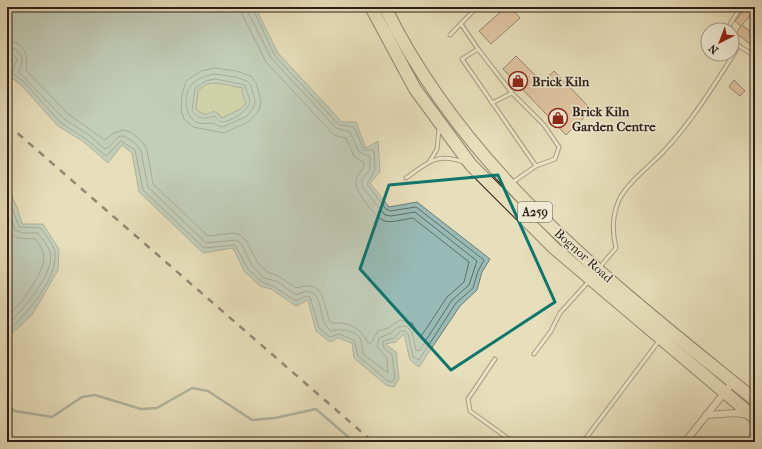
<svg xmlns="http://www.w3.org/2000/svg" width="762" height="449" font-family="'IM FELL French Canon',serif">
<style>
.green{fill:#b1c293;stroke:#6f7055}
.water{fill:#98bbb6;stroke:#6d7c76;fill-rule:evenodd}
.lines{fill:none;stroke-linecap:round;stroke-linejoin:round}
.shore{stroke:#626c66;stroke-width:1}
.stream{stroke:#6d7c76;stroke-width:2.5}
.building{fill:#d8a684;stroke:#2d1e17}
.lane-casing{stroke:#5c4e40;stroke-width:5}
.street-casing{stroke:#5c4e40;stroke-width:8}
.highway-casing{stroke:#2d1e17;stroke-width:14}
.lane{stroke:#efead3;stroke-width:3}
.street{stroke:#efead3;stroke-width:6}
.highway{stroke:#e7debb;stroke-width:12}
.rail{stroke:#2d1e17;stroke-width:2.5;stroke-dasharray:7 7;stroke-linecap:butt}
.marked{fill:none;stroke:#0f766e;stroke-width:3;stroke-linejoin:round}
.labels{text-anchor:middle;stroke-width:3;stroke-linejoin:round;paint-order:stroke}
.shield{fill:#efead3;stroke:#675b4f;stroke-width:1}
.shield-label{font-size:12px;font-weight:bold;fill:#2d1e17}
.poi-label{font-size:13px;font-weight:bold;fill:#2d1e17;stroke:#efead3;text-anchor:start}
.street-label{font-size:13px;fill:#2d1e17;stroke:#efead3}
</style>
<rect width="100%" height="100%" fill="#e7debb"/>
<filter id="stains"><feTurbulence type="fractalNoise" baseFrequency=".005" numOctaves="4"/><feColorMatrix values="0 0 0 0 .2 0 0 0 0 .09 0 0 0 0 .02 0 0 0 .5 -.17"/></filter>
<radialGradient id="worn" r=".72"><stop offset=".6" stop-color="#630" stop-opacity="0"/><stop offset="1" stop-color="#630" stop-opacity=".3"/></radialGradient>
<path class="green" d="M217,83L243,88L242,93L246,103L241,109L222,118L218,113C209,115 203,116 196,109L198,90L207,84Z"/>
<g class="water">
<path d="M7,7H255L278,53L342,122H356L366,148L378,141L380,172L370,183L389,207L417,202L490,259L482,272L477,290L460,306L419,367L410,360L404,334L396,342L385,344L396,352L399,379L394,387L386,385L354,358L352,343L338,338L330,342L316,331L308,300L296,306L271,289L260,286L244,271L233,248L203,253L139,192L132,153L122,145L108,163L84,142L58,126L22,86L7,74L13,60L7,55ZM217,83L243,88L242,93L246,103L241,109L222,118L214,111C206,115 202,116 196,109L198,90L207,84Z"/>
<polygon points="7,187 17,207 22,224 43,224 59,249 58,270 32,315 7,338"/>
</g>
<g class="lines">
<g class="shore">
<path d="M7,41C26,42 28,56 26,70L68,114L105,140L114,133L123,130L130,132L142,141L147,150L153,184L208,236L233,233L240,235L246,240L257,262L268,272L278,276L296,288C326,279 322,302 330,322C333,324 334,323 339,323C353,323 363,332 368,343H371L378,331L388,328L400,320L412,323L419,335H422L447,297L464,282L469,262L413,218C404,219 394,223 385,221C376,219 355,191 356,182C356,174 365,170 364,163L354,156L346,138L337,136L332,133L266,62L242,14L241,7"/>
<path d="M7,47C14,47 24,54 22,63C21,66 19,69 19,72L64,119L89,135L105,149C117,144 115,128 132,141C136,144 139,147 141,151L148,187L206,243L237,240L242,245L252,266L264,278L276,281L296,295L306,291L314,293C324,304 318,321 331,331C339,328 357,330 361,340C362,344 362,349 363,354L388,373L387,358L377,347L379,338L391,333L398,327L406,326L412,332L416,350L419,351L452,300L469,285L477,261L415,212L391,216L385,215L362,186V179L370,169V157L359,152L350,132L336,128L271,58L248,12L247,7"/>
<polyline points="7,52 11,53 17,59 12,73 25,83 61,123 86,139 106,156 121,141 135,150 143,190 204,248 235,245 248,269 262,282 273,286 296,301 306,296 310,297 319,328 330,337 339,334 354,340 358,356 388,381 392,382 395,378 392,355 383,347 383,341 394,338 401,331 405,331 408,334 413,357 419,360 456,303 473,288 478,271 484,260 416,207 390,211 386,209 367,184 375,170 374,150 364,150 354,127 339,125 275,56 252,7"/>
<polygon points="215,68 236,71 251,76 256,83 261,101 259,110 250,121 224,133 193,127 184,119 181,111 182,95 186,81 201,71"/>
<path d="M216,74L235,77L247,81L251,85L255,101L254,107L247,116L223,127C219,127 215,123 212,123C206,123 202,125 196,122C184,116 183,92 193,83C200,77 207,75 216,74Z"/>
<path d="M216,79L245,85L250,101C249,110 231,122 222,122C218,122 217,118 215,116C205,119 197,120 192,110L195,88L206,81Z"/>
<path d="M7,194L19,227L41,228C45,234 54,245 55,252C58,280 26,314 7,332"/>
<path d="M7,206L15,230L22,233H38C42,238 48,246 50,252C56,273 21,312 7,325"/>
<path d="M7,226C12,241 23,238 35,239C38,243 42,248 43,253C49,269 19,306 7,317"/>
</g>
<polyline class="stream" points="7,406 15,411 52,417 82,397 95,395 141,409 157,408 192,388 208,391 252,420 275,418 316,409 354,442"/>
</g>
<g class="building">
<polygon points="506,7 510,7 520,18 491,44 479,31"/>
<polygon points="746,7 749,7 754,11 742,25 755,35 755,48 736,33 741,26 735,21"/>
<polygon points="516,56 542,82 554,71 592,110 566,135 503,69"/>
<polygon points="734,80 745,91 740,96 729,87"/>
</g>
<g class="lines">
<defs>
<g id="lane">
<polyline points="461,24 478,49"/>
<polyline points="729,30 730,24 741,7"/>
<polyline points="450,35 477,7"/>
<polyline points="732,38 739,46"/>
<polyline points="492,103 512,93"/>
<polyline points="430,161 437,149 439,129"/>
<path d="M406,178C427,163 437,152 463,162"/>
<polyline points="513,182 536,166 555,159 559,147 544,125 512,93 478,49 462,59 536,166"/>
<path d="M599,268L616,248C612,231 612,217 619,200C627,183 651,165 664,151C694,119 716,82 739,46L755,56"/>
<polyline points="534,354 551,331 560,313 589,281"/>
<polyline points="495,359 468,399 470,411 513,442"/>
<polyline points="578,442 586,438 659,341"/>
</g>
<g id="street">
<polyline points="706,415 736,413 748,415"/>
<polyline points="685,442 733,382"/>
</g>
<g id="highway">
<polyline points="371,7 415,89 471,165 554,248 755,418"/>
<path d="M385,7C466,174 615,286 755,400"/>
</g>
</defs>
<use href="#lane" class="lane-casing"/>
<use href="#street" class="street-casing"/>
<use href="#highway" class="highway-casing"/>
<use href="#lane" class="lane"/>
<use href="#street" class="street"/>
<use href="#highway" class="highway"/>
<polyline class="rail" points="7,124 373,442"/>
</g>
<path d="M0 0H762V449H0ZM498,175L555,302L451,370L360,269L389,185Z" fill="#e7debb" fill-opacity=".55" fill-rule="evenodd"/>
<path class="marked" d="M498,175L555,302L451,370L360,269L389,185Z"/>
<defs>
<symbol id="shop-ring" viewBox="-11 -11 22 22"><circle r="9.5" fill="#efead3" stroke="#8f2418" stroke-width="1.5"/><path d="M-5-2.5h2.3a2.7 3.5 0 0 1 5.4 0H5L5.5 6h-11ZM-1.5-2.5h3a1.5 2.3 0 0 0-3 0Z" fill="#8f2418"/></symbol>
</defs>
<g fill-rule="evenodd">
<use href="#shop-ring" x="507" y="70" width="22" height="22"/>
<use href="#shop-ring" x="547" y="107" width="22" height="22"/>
</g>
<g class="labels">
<rect class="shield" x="518" y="202" width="34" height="20" rx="3"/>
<g class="shield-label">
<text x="535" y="216">A259</text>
</g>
<g class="poi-label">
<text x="532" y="86">Brick Kiln</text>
<text x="572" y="116">Brick Kiln<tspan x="572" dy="15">Garden Centre</tspan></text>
</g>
<g class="street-label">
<text transform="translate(584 255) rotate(42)" y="5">Bognor Road</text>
</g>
</g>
<rect width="762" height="449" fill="none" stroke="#e7debb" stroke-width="24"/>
<rect x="8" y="8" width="746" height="433" fill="none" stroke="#2d1e17" stroke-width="2"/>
<rect x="12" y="12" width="738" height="425" fill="none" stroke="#2d1e17"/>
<g transform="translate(720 42) rotate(222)"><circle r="19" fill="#efead3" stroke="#a19888"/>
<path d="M0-3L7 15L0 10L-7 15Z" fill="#8f2418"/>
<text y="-6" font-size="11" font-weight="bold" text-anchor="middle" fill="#2d1e17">N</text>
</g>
<rect width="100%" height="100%" filter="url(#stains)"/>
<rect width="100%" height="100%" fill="url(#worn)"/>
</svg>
